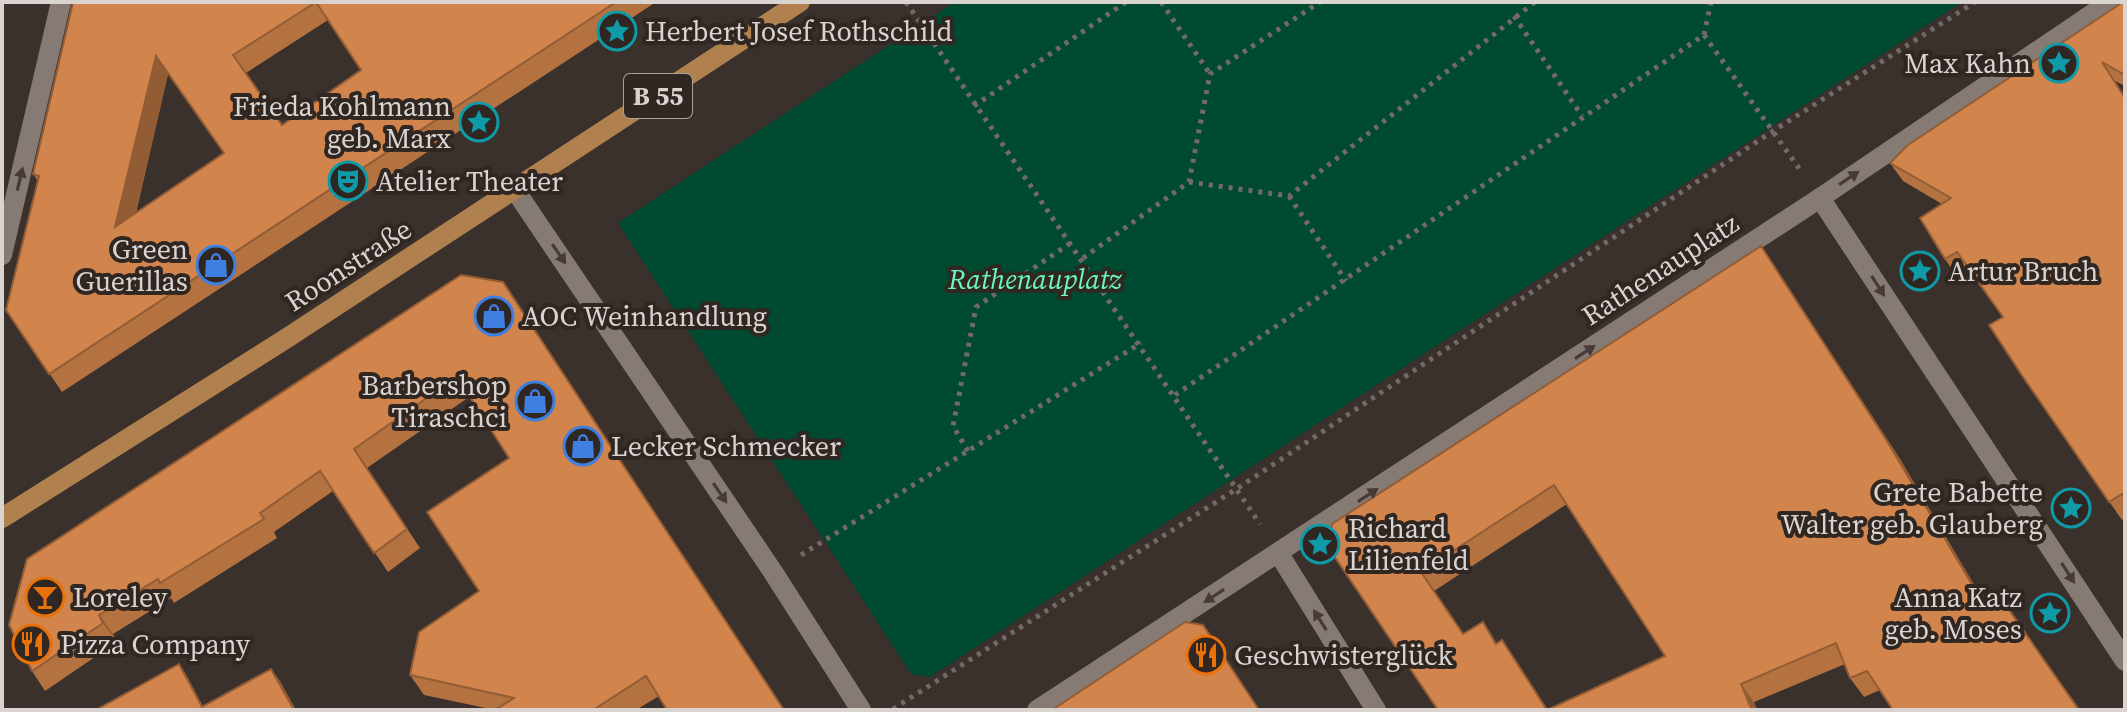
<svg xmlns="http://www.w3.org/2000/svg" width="2127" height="712" font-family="'Source Serif 4',serif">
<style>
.green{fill:#004a32}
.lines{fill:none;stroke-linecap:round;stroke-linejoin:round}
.path{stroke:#736a67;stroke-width:5;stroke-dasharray:4 6;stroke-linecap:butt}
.minor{stroke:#867a75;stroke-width:20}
.primary{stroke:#b1804f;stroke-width:20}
.wall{fill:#b47241;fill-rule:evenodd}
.shaded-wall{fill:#925c35}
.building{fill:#d1844c;stroke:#925c35;stroke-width:2;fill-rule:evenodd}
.oneway{fill:#463b37}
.labels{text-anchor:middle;stroke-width:8;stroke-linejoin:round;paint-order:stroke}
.shield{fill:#302622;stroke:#a7a09c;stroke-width:2}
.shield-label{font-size:26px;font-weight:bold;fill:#dad4d1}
.poi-label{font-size:28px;fill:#dad4d1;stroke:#302622;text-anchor:start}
.street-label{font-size:28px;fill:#dad4d1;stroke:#302622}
.park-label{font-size:28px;font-style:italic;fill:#6af7bc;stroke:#302622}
</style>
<rect width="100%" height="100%" fill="#3a302c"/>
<polygon class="green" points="955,2 1962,2 930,677 911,674 618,223"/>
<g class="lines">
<g class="path">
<polyline points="906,2 1260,524"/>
<polyline points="1161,2 1210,74"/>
<polyline points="1514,16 1582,116"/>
<polyline points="1704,35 1801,171"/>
<polyline points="974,106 1126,2"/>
<polyline points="1189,182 1289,196 1535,2"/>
<polyline points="1289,196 1346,281"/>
<polyline points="1083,258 1189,182 1210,74 1320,2"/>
<polyline points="1175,395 1704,35 1711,2"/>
<polyline points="968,451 953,426 976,307 1072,242"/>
<polyline points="801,555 1141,343"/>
<polyline points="893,709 1238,488 1773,131 1975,2"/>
</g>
<g class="minor">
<polyline points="515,190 773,572 861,710"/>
<polyline points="1820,198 2125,661"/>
<polyline points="2,255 61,2"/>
<polyline points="1279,554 1376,710"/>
<polyline points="1037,710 1820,198 2110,2"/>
</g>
<polyline class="primary" points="2,518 287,338 800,2"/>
</g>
<g class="wall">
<path d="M73,2H656L62,392L6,310L38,181L33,174ZM328,20L361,70L282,125L246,73ZM168,74L224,153L136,213Z"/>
<polygon points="2125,2 2125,86 2115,81 2125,97 2125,518 2122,520 2021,374 2003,317 1970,271 1958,278 1945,259 1942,204 1903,181 1890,163"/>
<path d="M1761,246L1900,459L1977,590L1998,609L2005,604L2080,710H1893L1880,690L1864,697L1850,678L1845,664L1754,702L1757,710H1438L1328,547ZM1567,504L1665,656L1548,710L1515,659L1497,643L1464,634L1434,591Z"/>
<polygon points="516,301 659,696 636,710 495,710 424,695 410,675 479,591 509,458 469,397 367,468 420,548 388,572 333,491 274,532 277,538 174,603 171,598 113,634 117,642 45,691 32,671 9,625"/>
</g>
<g class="shaded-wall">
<polygon points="156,56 168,74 128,245 115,227"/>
<polygon points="1761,246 1900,459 1986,605 1973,586"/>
<polygon points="503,282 516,301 784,710"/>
<polygon points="99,615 113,634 117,642 103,623"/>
<polygon points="179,664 187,676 205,710 204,710"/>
<polygon points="271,669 280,681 296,710 294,710"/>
<polygon points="1741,684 1754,702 1757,710 1752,710"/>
</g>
<g class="building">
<path d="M73,2H616L49,374L6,310L39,176L33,174ZM316,2L361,70L282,125L233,55ZM156,56L224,153L115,227Z"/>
<polygon points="2123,2 2125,2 2125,75 2102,62 2125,98 2125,499 2122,494 2109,502 2021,374 1989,325 2003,317 1957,252 1945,259 1920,218 1951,198 1890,163 1908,145"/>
<path d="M1761,246L1887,441L1973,586L1998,609L2005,604L2079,710H1893L1867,671L1850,678L1836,643L1741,684L1752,710H1438L1328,547L1332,524ZM1554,485L1665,656L1547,710L1502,640L1496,644L1483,622L1463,634L1421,572Z"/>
<polygon points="461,275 503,282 784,710 667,710 646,676 593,710 495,710 514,698 410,675 419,632 479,591 427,512 509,458 457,377 354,449 407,529 374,553 320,471 260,513 264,519 160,583 158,579 99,615 103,623 32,671 9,625 27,559"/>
<polygon points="1185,622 1203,625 1259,710 1052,710"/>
<polygon points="179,664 202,707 271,669 294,710 96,710"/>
</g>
<defs><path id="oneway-solid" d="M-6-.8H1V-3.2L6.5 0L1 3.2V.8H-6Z" transform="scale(2)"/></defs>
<g class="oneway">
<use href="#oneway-solid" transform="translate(1849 178) rotate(-34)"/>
<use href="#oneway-solid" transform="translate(20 179) rotate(-77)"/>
<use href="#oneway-solid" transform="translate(559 254) rotate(56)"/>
<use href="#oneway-solid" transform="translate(1878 286) rotate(57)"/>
<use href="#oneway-solid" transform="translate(1585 352) rotate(-33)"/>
<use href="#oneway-solid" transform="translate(720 493) rotate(56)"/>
<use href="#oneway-solid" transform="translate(1368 495) rotate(-33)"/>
<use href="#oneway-solid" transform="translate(2068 573) rotate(57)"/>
<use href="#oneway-solid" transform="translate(1214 596) rotate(147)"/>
<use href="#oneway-solid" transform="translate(1320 620) rotate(-122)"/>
</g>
<defs>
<symbol id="sight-ring" viewBox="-11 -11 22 22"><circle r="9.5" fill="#302622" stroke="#0f9aa8" stroke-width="1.5"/><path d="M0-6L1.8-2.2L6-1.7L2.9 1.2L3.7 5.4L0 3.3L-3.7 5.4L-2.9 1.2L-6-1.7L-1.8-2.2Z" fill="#0f9aa8"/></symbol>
<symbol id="theatre-ring" viewBox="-11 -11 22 22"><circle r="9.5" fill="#302622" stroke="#0f9aa8" stroke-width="1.5"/><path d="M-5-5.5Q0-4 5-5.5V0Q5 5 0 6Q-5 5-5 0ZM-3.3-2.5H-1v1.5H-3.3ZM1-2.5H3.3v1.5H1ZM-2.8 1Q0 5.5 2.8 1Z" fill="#0f9aa8"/></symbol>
<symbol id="shop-ring" viewBox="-11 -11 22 22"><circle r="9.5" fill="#302622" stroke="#3f7fe0" stroke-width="1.5"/><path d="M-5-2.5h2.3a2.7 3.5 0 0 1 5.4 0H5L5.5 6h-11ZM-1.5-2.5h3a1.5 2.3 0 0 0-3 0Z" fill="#3f7fe0"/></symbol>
<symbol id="bar-ring" viewBox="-11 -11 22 22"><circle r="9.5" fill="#302622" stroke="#e8710a" stroke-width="1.5"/><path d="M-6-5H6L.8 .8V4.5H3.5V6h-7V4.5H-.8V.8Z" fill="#e8710a"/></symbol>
<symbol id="restaurant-ring" viewBox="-11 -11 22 22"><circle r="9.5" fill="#302622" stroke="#e8710a" stroke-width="1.5"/><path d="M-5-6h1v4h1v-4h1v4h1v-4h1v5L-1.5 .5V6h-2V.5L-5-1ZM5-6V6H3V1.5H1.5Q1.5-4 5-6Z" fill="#e8710a"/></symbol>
</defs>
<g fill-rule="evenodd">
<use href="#sight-ring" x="595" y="9" width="44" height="44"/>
<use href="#sight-ring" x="2037" y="41" width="44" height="44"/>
<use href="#sight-ring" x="457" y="100" width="44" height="44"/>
<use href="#theatre-ring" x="326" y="159" width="44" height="44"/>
<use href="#shop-ring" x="194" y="243" width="44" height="44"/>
<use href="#sight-ring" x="1898" y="249" width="44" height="44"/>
<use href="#shop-ring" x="472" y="294" width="44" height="44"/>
<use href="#shop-ring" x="513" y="379" width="44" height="44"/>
<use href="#shop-ring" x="561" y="424" width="44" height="44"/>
<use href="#sight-ring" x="2049" y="486" width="44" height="44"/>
<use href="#sight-ring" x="1298" y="522" width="44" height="44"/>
<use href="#bar-ring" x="23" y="575" width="44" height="44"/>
<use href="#sight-ring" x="2028" y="591" width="44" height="44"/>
<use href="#restaurant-ring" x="10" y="622" width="44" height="44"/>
<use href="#restaurant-ring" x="1184" y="633" width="44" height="44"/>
</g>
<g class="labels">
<rect class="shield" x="624" y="74" width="68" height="44" rx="6"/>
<g class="shield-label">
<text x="658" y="105">B 55</text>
</g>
<g class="poi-label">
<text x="645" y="41">Herbert Josef Rothschild</text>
<text x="2031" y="73" text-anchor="end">Max Kahn</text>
<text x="451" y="116" text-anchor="end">Frieda Kohlmann<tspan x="451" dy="32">geb. Marx</tspan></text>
<text x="376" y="191">Atelier Theater</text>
<text x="188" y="259" text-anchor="end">Green<tspan x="188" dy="32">Guerillas</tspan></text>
<text x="1948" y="281">Artur Bruch</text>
<text x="522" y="326">AOC Weinhandlung</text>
<text x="507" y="395" text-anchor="end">Barbershop<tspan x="507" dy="32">Tiraschci</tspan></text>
<text x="611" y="456">Lecker Schmecker</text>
<text x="2043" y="502" text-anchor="end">Grete Babette<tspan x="2043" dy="32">Walter geb. Glauberg</tspan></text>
<text x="1348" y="538">Richard<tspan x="1348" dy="32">Lilienfeld</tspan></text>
<text x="73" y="607">Loreley</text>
<text x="2022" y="607" text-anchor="end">Anna Katz<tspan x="2022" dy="32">geb. Moses</tspan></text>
<text x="60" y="654">Pizza Company</text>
<text x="1234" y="665">Geschwisterglück</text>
</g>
<g class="street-label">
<text transform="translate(348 265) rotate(-33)" y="10">Roonstraße</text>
<text transform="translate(1660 269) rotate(-33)" y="10">Rathenauplatz</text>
</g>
<g class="park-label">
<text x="1035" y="289">Rathenauplatz</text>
</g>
</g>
<rect width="2127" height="712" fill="none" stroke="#dad4d1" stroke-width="8"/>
</svg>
